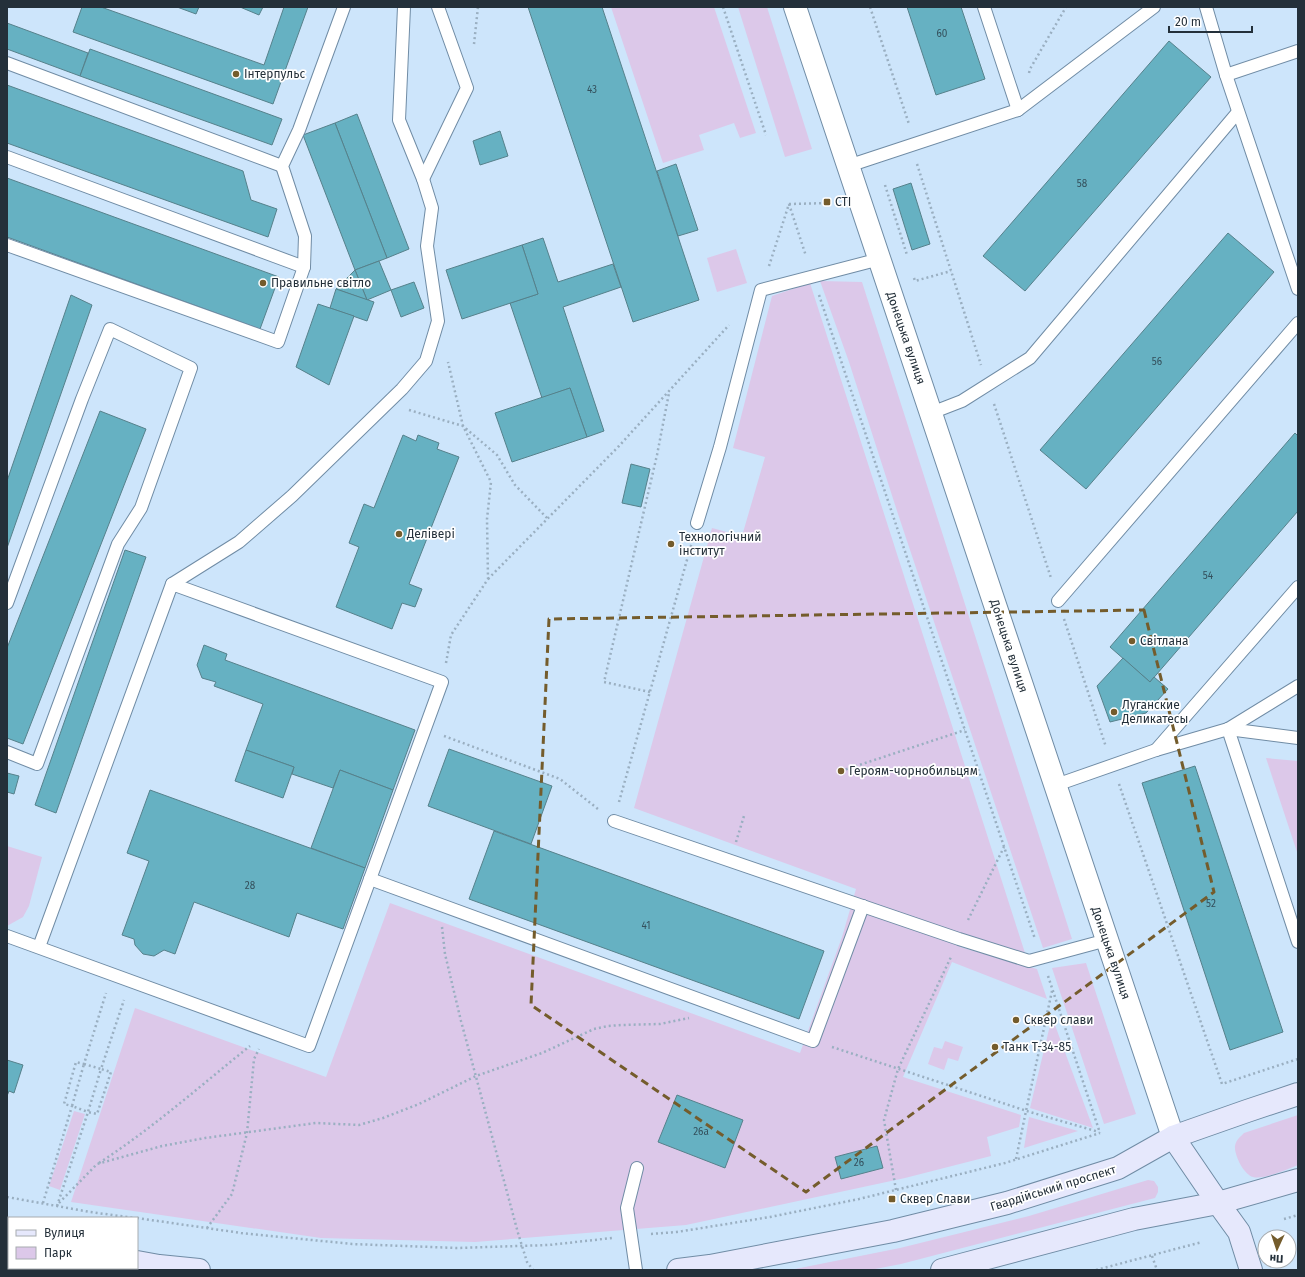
<svg xmlns="http://www.w3.org/2000/svg" width="1305" height="1277" font-family="'Fira Sans',sans-serif">
<style>
.green{fill:#dcc8e9}
.building{fill:#66b1c2;stroke:#56818b}
.lines{fill:none;stroke-linecap:round;stroke-linejoin:round}
.service-casing{stroke:#708ca5;stroke-width:14}
.tertiary-casing{stroke:#708ca5;stroke-width:24}
.secondary-casing{stroke:#708ca5;stroke-width:24}
.path{stroke:#9aafc1;stroke-width:2.5;stroke-dasharray:2 3;stroke-linecap:butt}
.service{stroke:#fff;stroke-width:12}
.tertiary{stroke:#fff;stroke-width:22}
.secondary{stroke:#e6e8fc;stroke-width:22}
.marked{fill:none;stroke:#745c2c;stroke-width:3;stroke-dasharray:8 5;stroke-linejoin:round}
.poi-dot{fill:#745c2c;stroke:#fff;stroke-width:1.5}
.labels{text-anchor:middle;stroke-width:3.5;stroke-linejoin:round;paint-order:stroke}
.number-label{font-size:10px;fill:#34505c}
.poi-label{font-size:12px;fill:#24303a;stroke:#fff;text-anchor:start}
.street-label{font-size:12px;fill:#24303a;stroke:#fff}
</style>
<rect width="100%" height="100%" fill="#cde5fb"/>
<g class="green">
<polygon points="611,7 714,7 756,133 740,138 734,123 699,135 704,150 663,163"/>
<polygon points="738,7 767,7 812,149 785,157"/>
<polygon points="736,249 747,283 717,292 707,258"/>
<polygon points="820,281 862,282 1072,939 1043,948 898,514 849,362"/>
<polygon points="810,283 1025,953 965,934 960,947 1037,969 1047,999 952,962 903,1077 1021,1115 1019,1127 987,1137 991,1156 905,1178 686,1225 475,1242 321,1238 71,1202 135,1008 326,1077 390,903 800,1053 842,937 856,889 634,808 712,528 742,536 765,457 733,448 772,296"/>
<polygon points="1266,758 1298,761 1298,855"/>
<polygon points="7,846 42,857 29,906 23,917 7,926"/>
<polygon points="1086,963 1136,1114 1104,1124 1052,968"/>
<polygon points="1052,1017 1093,1128 1030,1108"/>
<polygon points="945,1041 963,1047 958,1061 948,1058 944,1070 928,1064 934,1047 942,1049"/>
<polygon points="74,1111 85,1114 60,1190 49,1186"/>
<path d="M1298,1115V1165C1288,1169 1263,1180 1253,1177C1244,1175 1234,1155 1235,1146C1236,1140 1240,1137 1244,1133Z"/>
<polygon points="1029,1117 1078,1131 1024,1148"/>
<polygon points="1148,1180 1154,1181 1158,1187 1158,1192 1155,1198 901,1264 870,1270 790,1270 900,1248 1029,1216"/>
</g>
<g class="building">
<polygon points="82,7 101,7 264,65 284,7 308,7 273,104 73,32"/>
<polygon points="177,7 199,7 196,14"/>
<polygon points="240,7 263,7 259,15"/>
<polygon points="528,7 602,7 699,300 633,322"/>
<polygon points="907,7 961,7 985,79 936,95"/>
<polygon points="7,23 88,53 80,76 7,49"/>
<polygon points="1169,41 1211,77 1025,291 983,256"/>
<polygon points="90,49 282,119 272,145 80,76"/>
<polygon points="7,85 243,171 251,200 277,209 268,237 7,143"/>
<polygon points="357,114 409,249 387,258 335,123"/>
<polygon points="335,123 387,258 355,270 303,135"/>
<polygon points="500,131 508,156 480,165 473,141"/>
<polygon points="676,164 698,230 678,236 657,171"/>
<polygon points="7,178 279,277 260,329 7,237"/>
<polygon points="911,183 930,244 912,250 893,189"/>
<polygon points="1228,233 1274,272 1086,489 1040,450"/>
<polygon points="543,238 558,282 613,264 621,287 563,307 604,431 587,437 570,388 542,398 510,303 538,294 522,245"/>
<polygon points="522,245 538,294 462,319 446,270"/>
<polygon points="379,261 391,290 367,300 355,270"/>
<polygon points="355,270 367,300 336,289"/>
<polygon points="414,282 424,308 401,317 391,290"/>
<polygon points="336,289 374,302 367,321 330,308"/>
<polygon points="71,295 92,305 7,548 7,481"/>
<polygon points="318,304 354,316 329,385 296,367"/>
<polygon points="570,388 587,437 512,462 495,413"/>
<polygon points="100,411 146,429 23,744 7,738 7,648"/>
<polygon points="1295,433 1298,436 1298,511 1150,682 1110,647"/>
<polygon points="403,435 416,441 418,435 439,443 437,449 459,457 409,584 422,589 415,607 402,603 392,629 336,607 359,547 349,543 364,504 374,508"/>
<polygon points="631,464 650,469 641,507 622,503"/>
<polygon points="125,550 146,557 56,813 35,805"/>
<polygon points="204,645 227,654 225,660 415,730 393,790 340,770 333,788 292,774 294,767 246,750 263,704 214,686 216,682 202,678 197,665"/>
<polygon points="1123,658 1150,682 1154,677 1168,689 1146,713 1110,722 1097,686"/>
<polygon points="449,749 552,786 531,844 428,806"/>
<polygon points="246,750 294,767 283,798 235,781"/>
<polygon points="1195,766 1283,1032 1230,1050 1142,783"/>
<polygon points="340,770 393,790 365,868 311,848"/>
<polygon points="7,773 19,776 14,794 7,792"/>
<polygon points="150,790 365,868 343,929 297,913 289,937 194,902 175,954 164,950 154,956 143,954 135,945 134,939 122,935 149,861 127,853"/>
<polygon points="494,831 824,951 799,1019 469,899"/>
<polygon points="7,1060 23,1065 14,1093 9,1091 7,1096"/>
<polygon points="677,1095 743,1120 725,1168 658,1142"/>
<polygon points="877,1146 883,1168 841,1179 835,1157"/>
</g>
<g class="lines">
<defs>
<g id="service">
<polyline points="984,7 1018,110"/>
<polyline points="1206,7 1226,75 1298,289"/>
<polyline points="7,63 282,166"/>
<polyline points="1226,75 1298,51"/>
<polyline points="7,157 304,267"/>
<polyline points="848,166 1018,110 1154,7"/>
<polyline points="423,179 467,88 438,7"/>
<polyline points="7,245 278,342 304,267 305,236 282,166 299,130 344,7"/>
<polyline points="931,413 962,401 1030,358 1238,112"/>
<polyline points="697,523 720,447 761,290 880,259"/>
<polyline points="172,584 239,542 292,496 402,389 426,361 438,321 427,246 432,208 423,179 399,120 404,7"/>
<polyline points="1058,601 1298,323"/>
<polyline points="7,603 82,399 110,329 191,368 141,508 118,544 37,764 7,752"/>
<polyline points="1228,729 1298,942"/>
<polyline points="1228,729 1298,738"/>
<polyline points="1156,750 1298,587"/>
<polyline points="1056,785 1156,750 1228,729 1298,686"/>
<polyline points="614,821 959,939 1029,961 1107,940"/>
<polyline points="370,879 813,1041 863,906"/>
<polyline points="7,936 309,1046 442,682 172,584 39,947"/>
<polyline points="636,1270 627,1208 637,1168"/>
</g>
<polyline id="tertiary" points="795,7 1173,1137"/>
<g id="secondary">
<polyline points="1173,1137 1218,1203 1239,1232 1251,1270"/>
<polyline points="7,1238 9,1239"/>
<polyline points="137,1262 159,1266 199,1270"/>
<polyline points="678,1270 710,1266 893,1231 1007,1203 1118,1168 1173,1137 1247,1111 1298,1094"/>
<polyline points="942,1270 1134,1219 1218,1203 1298,1180"/>
</g>
</defs>
<use href="#service" class="service-casing"/>
<use href="#tertiary" class="tertiary-casing"/>
<use href="#secondary" class="secondary-casing"/>
<g class="path">
<polyline points="723,7 766,135"/>
<polyline points="870,7 909,124"/>
<polyline points="474,44 478,7"/>
<polyline points="1029,73 1030,69 1066,7"/>
<polyline points="917,164 981,365"/>
<polyline points="885,185 907,255"/>
<polyline points="789,204 806,256"/>
<polyline points="789,204 831,203"/>
<polyline points="769,266 789,204"/>
<polyline points="914,278 915,281 951,271"/>
<polyline points="819,295 1035,939"/>
<polyline points="994,404 1051,578"/>
<polyline points="409,410 463,426 497,455 515,485 547,518"/>
<polyline points="488,579 619,446 729,325"/>
<polyline points="1064,619 1106,747"/>
<polyline points="446,663 451,635 488,579 487,519 491,482 463,426 448,362"/>
<polyline points="650,692 604,682 657,455 669,393"/>
<polyline points="444,736 560,779 598,809"/>
<polyline points="841,771 965,730"/>
<polyline points="1119,784 1222,1084 1298,1059"/>
<polyline points="619,802 692,542"/>
<polyline points="736,842 744,816"/>
<polyline points="968,920 1004,847"/>
<polyline points="442,927 445,954 461,1021 518,1233 527,1262 533,1270"/>
<polyline points="1048,976 1100,1133"/>
<polyline points="832,1047 1030,1112 1099,1132"/>
<polygon points="84,1064 101,1069 88,1112 72,1106"/>
<polyline points="1016,1159 1026,1111 1052,991"/>
<path d="M99,1163C153,1128 200,1086 250,1046"/>
<polyline points="896,1190 884,1120 898,1069 951,957"/>
<polyline points="7,1197 90,1212 135,1218"/>
<polyline points="43,1203 72,1106 64,1104 76,1062 84,1064 106,993"/>
<polyline points="59,1203 97,1164 162,1146 205,1138 316,1123 359,1125 383,1118 419,1104 476,1076 542,1053 594,1029 608,1026 621,1025 660,1024 689,1018"/>
<polyline points="57,1206 88,1112 97,1114 111,1072 101,1069 124,1000"/>
<polyline points="137,1218 241,1233 352,1244 457,1248 549,1245 612,1238"/>
<polyline points="1284,1219 1298,1215"/>
<polyline points="207,1228 232,1194 247,1133 254,1059 259,1049"/>
<polyline points="651,1234 677,1232 770,1217 859,1199 1005,1163 1100,1133"/>
<polyline points="1152,1256 1157,1270"/>
<polyline points="1096,1270 1202,1242"/>
</g>
<use href="#service" class="service"/>
<use href="#tertiary" class="tertiary"/>
<use href="#secondary" class="secondary"/>
</g>
<path class="marked" d="M1144,610L1214,892L806,1192L531,1005L549,619Z"/>
<g class="poi-dot">
<circle cx="236" cy="74" r="4"/>
<rect x="823" y="198" width="8" height="8" rx="2"/>
<circle cx="263" cy="283" r="4"/>
<circle cx="399" cy="534" r="4"/>
<circle cx="671" cy="544" r="4"/>
<circle cx="1132" cy="641" r="4"/>
<circle cx="1114" cy="712" r="4"/>
<circle cx="841" cy="771" r="4"/>
<circle cx="1016" cy="1020" r="4"/>
<circle cx="995" cy="1047" r="4"/>
<rect x="888" y="1195" width="8" height="8" rx="2"/>
</g>
<g class="labels">
<g class="number-label">
<text x="942" y="37">60</text>
<text x="592" y="93">43</text>
<text x="1082" y="187">58</text>
<text x="1157" y="365">56</text>
<text x="1208" y="579">54</text>
<text x="250" y="889">28</text>
<text x="1211" y="907">52</text>
<text x="646" y="929">41</text>
<text x="701" y="1135">26а</text>
<text x="859" y="1166">26</text>
</g>
<g class="poi-label">
<text x="244" y="78">Інтерпульс</text>
<text x="835" y="206">СТІ</text>
<text x="271" y="287">Правильне світло</text>
<text x="407" y="538">Делівері</text>
<text x="679" y="541">Технологічний<tspan x="679" dy="14">інститут</tspan></text>
<text x="1140" y="645">Світлана</text>
<text x="1122" y="709">Луганские<tspan x="1122" dy="14">Деликатесы</tspan></text>
<text x="849" y="775">Героям-чорнобильцям</text>
<text x="1024" y="1024">Сквер слави</text>
<text x="1003" y="1051">Танк Т-34-85</text>
<text x="900" y="1203">Сквер Слави</text>
</g>
<g class="street-label">
<text transform="translate(906 338) rotate(71)" y="4">Донецька вулиця</text>
<text transform="translate(1009 646) rotate(72)" y="4">Донецька вулиця</text>
<text transform="translate(1111 953) rotate(71)" y="4">Донецька вулиця</text>
<text transform="translate(1053 1188) rotate(-17)" y="4">Гвардійський проспект</text>
</g>
</g>
<rect width="1305" height="1277" fill="none" stroke="#24303a" stroke-width="16"/>
<rect x="8" y="1217" width="130" height="52" fill="#ffffff" stroke="#a7acb0"/>
<rect x="16" y="1230" width="20" height="6" fill="#e6e8fc" stroke="#a7acb0"/>
<text x="44" y="1237" font-size="12" fill="#24303a">Вулиця</text>
<rect x="16" y="1247" width="20" height="12" fill="#dcc8e9" stroke="#a7acb0"/>
<text x="44" y="1257" font-size="12" fill="#24303a">Парк</text>
<g transform="translate(1277 1249) rotate(183)"><circle r="19" fill="#ffffff" stroke="#a7acb0"/>
<path d="M0-3L7 15L0 10L-7 15Z" fill="#745c2c"/>
<text y="-6" font-size="11" font-weight="bold" text-anchor="middle" fill="#24303a">Пн</text>
</g>
<path d="M1169 26v6h83v-6" fill="none" stroke="#24303a" stroke-width="2"/>
<text x="1175" y="26" font-size="12" fill="#24303a" stroke="#ffffff" stroke-width="3" paint-order="stroke">20 m</text>
</svg>
